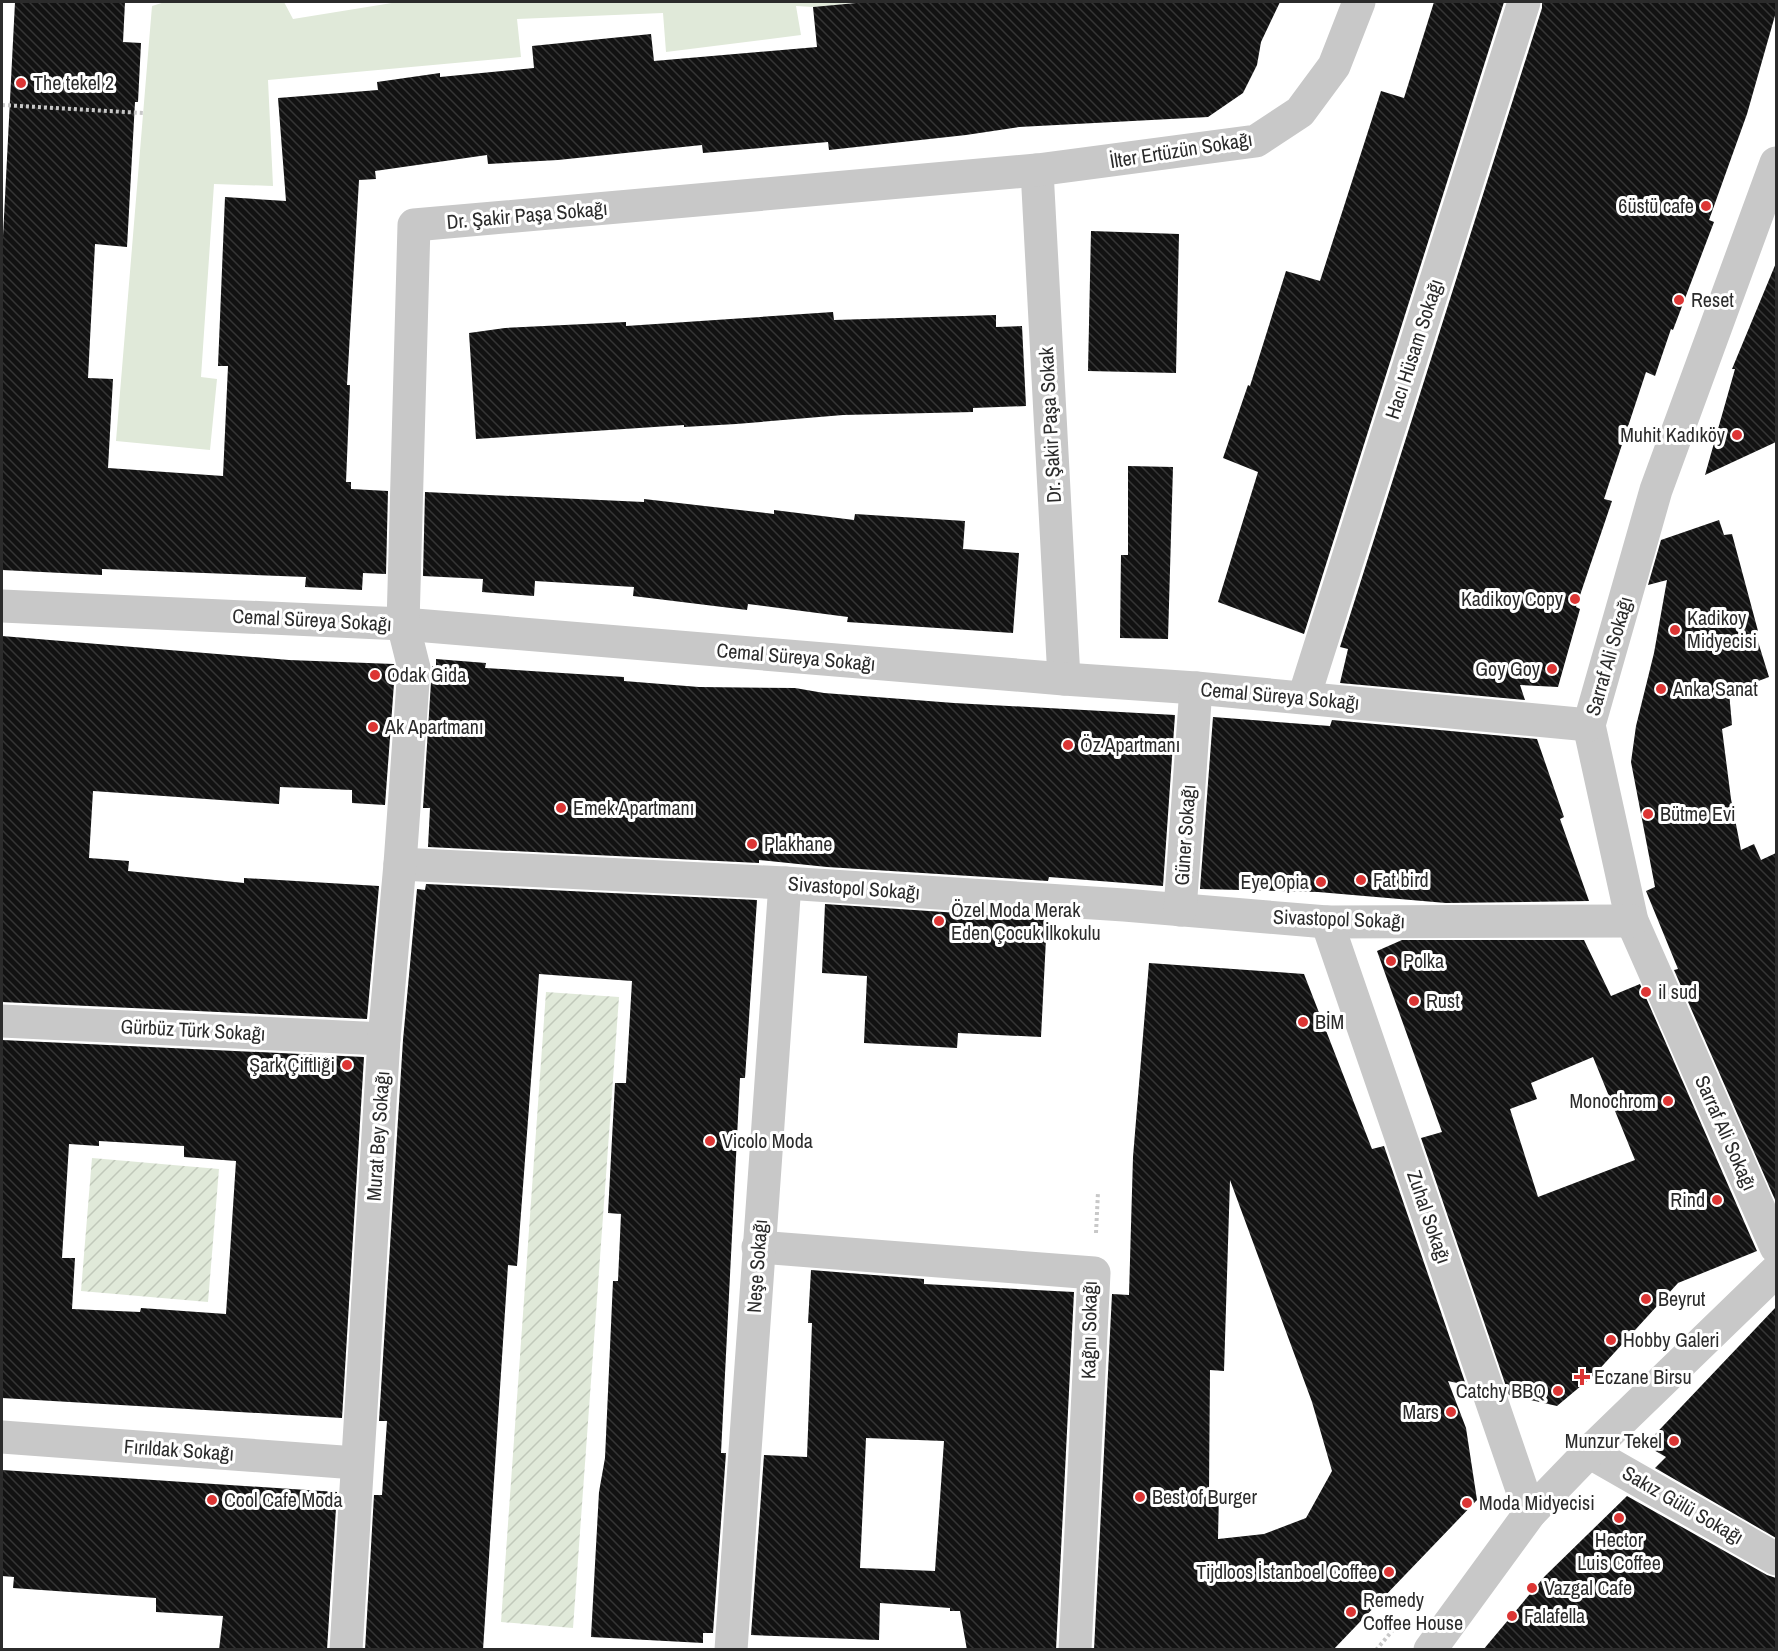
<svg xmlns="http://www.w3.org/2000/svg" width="1778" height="1651" font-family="'Archivo Narrow',sans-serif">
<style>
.green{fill:#e0e9d9}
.garden{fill:url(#garden-furrows)}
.building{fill:url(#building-back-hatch);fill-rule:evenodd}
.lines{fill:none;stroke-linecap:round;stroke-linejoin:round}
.path{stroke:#c8c8c8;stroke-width:4;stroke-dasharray:3 3;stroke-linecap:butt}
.minor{stroke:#c8c8c8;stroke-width:33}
.poi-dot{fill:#dc3534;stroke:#fff;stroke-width:2}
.labels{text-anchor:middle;stroke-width:6;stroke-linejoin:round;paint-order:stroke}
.poi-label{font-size:20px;fill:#2b2b2b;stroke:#fff;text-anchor:start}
.street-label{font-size:20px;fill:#2b2b2b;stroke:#fff}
</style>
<defs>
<pattern id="garden-furrows" width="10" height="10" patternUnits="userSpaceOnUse" patternTransform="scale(1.5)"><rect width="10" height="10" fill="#e0e9d9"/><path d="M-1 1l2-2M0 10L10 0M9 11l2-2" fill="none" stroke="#c0c8ba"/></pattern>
<pattern id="building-back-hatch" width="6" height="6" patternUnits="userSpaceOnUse" patternTransform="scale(1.5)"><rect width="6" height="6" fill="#121212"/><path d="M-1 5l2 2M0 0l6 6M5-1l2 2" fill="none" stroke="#353535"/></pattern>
</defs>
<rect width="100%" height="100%" fill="#fff"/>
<polygon class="green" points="165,2 284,2 293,19 398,2 864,2 813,7 796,6 801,35 666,52 663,13 517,19 521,57 268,80 273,186 214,184 201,377 217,379 210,450 116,441 152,6"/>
<g class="garden">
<polygon points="546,992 619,997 573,1628 501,1622"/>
<polygon points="92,1158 219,1169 208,1302 81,1291"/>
</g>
<g class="building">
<polygon points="15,2 125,2 123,42 141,43 138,102 135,102 127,247 95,244 88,378 113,379 108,468 223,476 228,366 218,366 225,197 286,201 278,98 378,90 377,82 440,73 440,77 534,68 532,46 651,34 654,61 817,47 813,7 867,2 1280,2 1261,42 1257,65 1243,93 1208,117 1019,127 966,135 829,150 828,142 703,153 702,145 558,160 488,164 487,155 375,171 376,179 359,180 347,385 350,385 346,482 351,482 351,489 388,491 386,574 363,573 362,590 305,587 306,577 102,569 102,575 2,570 2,256"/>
<polygon points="1434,2 1504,2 1304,634 1218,602 1258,472 1223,458 1248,385 1250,386 1286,271 1320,281 1381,91 1404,98"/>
<polygon points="1542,2 1776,2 1776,12 1747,114 1709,220 1714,222 1673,330 1671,329 1655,376 1646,372 1604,499 1612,501 1576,607 1580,609 1558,687 1520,685 1525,700 1340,683 1348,649 1340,647 1542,8"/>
<polygon points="1091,231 1179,234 1176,373 1088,371"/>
<polygon points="1776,263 1776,442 1705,475 1735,369 1732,369"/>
<polygon points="833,312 834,320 996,315 996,327 1022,326 1026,406 973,408 973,412 843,415 736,424 684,427 684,425 476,439 469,333 505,328 626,322 626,326"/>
<polygon points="1128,466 1173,467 1168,639 1120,638 1121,555 1128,555"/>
<polygon points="425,492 644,502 644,499 774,514 774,510 854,520 855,514 965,521 963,549 1019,553 1013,633 847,622 848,617 748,604 747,610 633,596 634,587 535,581 534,596 482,592 483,579 423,576"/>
<polygon points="1719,520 1724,535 1732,534 1758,631 1755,632 1769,677 1729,692 1732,725 1722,729 1731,799 1741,850 1754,844 1761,860 1776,853 1776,1202 1674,970 1678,969 1646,891 1655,887 1631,762 1636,726 1654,653 1667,580 1648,585 1661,540"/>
<polygon points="2,636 289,660 394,664 395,670 385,805 352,803 352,790 280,787 279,804 93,791 89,858 129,861 128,871 244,883 244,878 379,886 367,1019 2,1002"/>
<polygon points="436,659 486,663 485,668 624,677 624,681 699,687 795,688 824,693 954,703 1175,715 1163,886 1049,877 1048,881 827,867 759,860 759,863 428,847 430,808 423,808 432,666 436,667"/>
<polygon points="1213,717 1330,726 1332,720 1537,739 1564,817 1560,819 1589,901 1446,903 1318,892 1200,889"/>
<polygon points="426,884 757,900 745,1078 740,1078 721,1453 726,1453 713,1633 703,1633 703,1643 591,1637 599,1492 605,1458 613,1281 618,1281 621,1214 608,1213 615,1083 626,1083 632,981 539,974 517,1266 508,1265 483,1650 365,1650 374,1495 382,1495 387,1421 379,1421 403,1040 417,889 425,890"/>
<polygon points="825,904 1047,919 1041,1037 958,1033 957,1048 864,1043 867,976 822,973"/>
<path d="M1402,940H1584L1611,996L1640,984L1757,1251L1678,1283L1594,1375L1557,1406L1509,1395L1421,1138L1442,1132L1377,951ZM1593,1057L1635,1160L1538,1197L1510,1109L1537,1099L1531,1083Z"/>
<path d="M1149,963L1304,974L1372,1149L1384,1146L1466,1385L1448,1381L1466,1428L1477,1500L1333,1650H1094L1112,1294L1129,1295L1133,1157ZM1230,1180L1312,1402L1332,1471L1306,1518L1264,1534L1218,1539L1219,1492L1209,1491L1210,1370L1224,1371Z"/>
<path d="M2,1040L364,1057L342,1418L2,1398ZM99,1141L184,1146V1157L236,1161L226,1314L141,1308L140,1312L72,1309L75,1258H62L69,1144L99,1146Z"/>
<path d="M811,1270L924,1279V1284L1074,1292L1056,1650H967L960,1611H950V1608L880,1603L879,1640L751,1635L764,1455L807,1457L812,1323H808ZM866,1438L944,1441L935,1571L860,1568Z"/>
<polygon points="1776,1307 1776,1538 1655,1468 1666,1457 1645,1445"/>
<polygon points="2,1470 337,1492 327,1650 219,1650 223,1616 156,1612 156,1598 13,1588 14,1577 2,1576"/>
<polygon points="1627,1496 1767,1575 1776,1578 1776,1650 1483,1650 1545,1576"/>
</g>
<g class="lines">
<g class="path">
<polyline points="2,105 143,113"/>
<polyline points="1096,1233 1098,1192"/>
<polyline points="1376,1650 1393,1630"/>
</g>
<g class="minor">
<polyline points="1776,163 1656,490 1589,725 1632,921 1776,1247"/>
<polyline points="1037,170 1064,679"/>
<polyline points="2,606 403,624 1064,679 1196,688 1589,725"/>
<polyline points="1304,697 1524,2"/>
<polyline points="400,864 785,883 1124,905 1327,922 1632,921"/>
<polyline points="1180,910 1196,688"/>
<polyline points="1327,922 1530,1513"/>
<polyline points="2,1021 384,1039"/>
<polyline points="758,1247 1094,1273 1075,1650"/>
<polyline points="2,1437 356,1463"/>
<polyline points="1589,1452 1776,1559"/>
<polyline points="346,1650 384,1039 400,864 414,668 403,624 414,225 1037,170 1256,141 1300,112 1334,66 1359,2"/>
<polyline points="731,1650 785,883"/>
<polyline points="1430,1650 1530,1513 1589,1452 1776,1271"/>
</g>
</g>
<g class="poi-dot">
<circle cx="21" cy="83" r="6"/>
<circle cx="1706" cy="206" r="6"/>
<circle cx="1679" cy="300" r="6"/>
<circle cx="1737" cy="435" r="6"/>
<circle cx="1575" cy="599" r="6"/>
<circle cx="1675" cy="630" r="6"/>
<circle cx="1552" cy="669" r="6"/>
<circle cx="375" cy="675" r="6"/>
<circle cx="1661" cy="689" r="6"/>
<circle cx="373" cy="727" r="6"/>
<circle cx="1068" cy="745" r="6"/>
<circle cx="561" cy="808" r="6"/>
<circle cx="1648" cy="814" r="6"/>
<circle cx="752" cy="844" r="6"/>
<circle cx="1361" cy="880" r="6"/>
<circle cx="1321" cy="882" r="6"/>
<circle cx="939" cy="921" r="6"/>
<circle cx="1391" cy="961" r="6"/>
<circle cx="1646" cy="992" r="6"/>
<circle cx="1414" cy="1001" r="6"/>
<circle cx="1303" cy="1022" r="6"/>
<circle cx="347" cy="1065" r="6"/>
<circle cx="1668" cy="1101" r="6"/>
<circle cx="710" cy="1141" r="6"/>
<circle cx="1717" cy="1200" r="6"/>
<circle cx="1646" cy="1299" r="6"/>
<circle cx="1611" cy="1340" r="6"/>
<path d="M1579 1368h6v6h6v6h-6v6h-6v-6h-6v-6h6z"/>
<circle cx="1558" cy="1391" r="6"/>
<circle cx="1451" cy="1412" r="6"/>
<circle cx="1674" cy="1441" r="6"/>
<circle cx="1140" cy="1497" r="6"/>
<circle cx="212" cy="1500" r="6"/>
<circle cx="1467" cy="1503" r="6"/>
<circle cx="1619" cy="1518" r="6"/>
<circle cx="1389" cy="1572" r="6"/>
<circle cx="1532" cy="1588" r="6"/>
<circle cx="1351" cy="1612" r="6"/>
<circle cx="1512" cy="1616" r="6"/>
</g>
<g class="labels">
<g class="poi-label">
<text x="33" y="90">The tekel 2</text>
<text x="1694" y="213" text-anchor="end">6üstü cafe</text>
<text x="1691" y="307">Reset</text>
<text x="1725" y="442" text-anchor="end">Muhit Kadıköy</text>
<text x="1563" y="606" text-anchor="end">Kadikoy Copy</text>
<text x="1687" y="625">Kadikoy<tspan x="1687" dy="23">Midyecisi</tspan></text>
<text x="1540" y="676" text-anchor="end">Goy Goy</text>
<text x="387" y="682">Odak Gida</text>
<text x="1673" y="696">Anka Sanat</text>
<text x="385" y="734">Ak Apartmanı</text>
<text x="1080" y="752">Öz Apartmanı</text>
<text x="573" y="815">Emek Apartmanı</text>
<text x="1660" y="821">Bütme Evi</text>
<text x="764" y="851">Plakhane</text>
<text x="1373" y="887">Fat bird</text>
<text x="1309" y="889" text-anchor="end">Eye Opia</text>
<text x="951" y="917">Özel Moda Merak<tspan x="951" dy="23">Eden Çocuk İlkokulu</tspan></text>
<text x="1403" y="968">Polka</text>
<text x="1658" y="999">il sud</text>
<text x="1426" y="1008">Rust</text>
<text x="1315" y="1029">BİM</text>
<text x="335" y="1072" text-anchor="end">Şark Çiftliği</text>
<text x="1656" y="1108" text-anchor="end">Monochrom</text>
<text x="722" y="1148">Vicolo Moda</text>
<text x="1705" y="1207" text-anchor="end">Rind</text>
<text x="1658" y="1306">Beyrut</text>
<text x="1623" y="1347">Hobby Galeri</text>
<text x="1594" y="1384">Eczane Birsu</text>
<text x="1546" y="1398" text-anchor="end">Catchy BBQ</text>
<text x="1439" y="1419" text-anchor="end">Mars</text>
<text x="1662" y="1448" text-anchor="end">Munzur Tekel</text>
<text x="1152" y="1504">Best of Burger</text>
<text x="224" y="1507">Cool Cafe Moda</text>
<text x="1479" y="1510">Moda Midyecisi</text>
<text x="1619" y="1547" text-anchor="middle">Hector<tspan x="1619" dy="23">Luis Coffee</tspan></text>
<text x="1377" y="1579" text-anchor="end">Tijdloos İstanboel Coffee</text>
<text x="1544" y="1595">Vazgal Cafe</text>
<text x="1363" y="1607">Remedy<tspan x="1363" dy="23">Coffee House</tspan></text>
<text x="1524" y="1623">Falafella</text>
</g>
<g class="street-label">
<text transform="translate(1181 150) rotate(-9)" y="7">İlter Ertüzün Sokağı</text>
<text transform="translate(527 215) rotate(-5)" y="7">Dr. Şakir Paşa Sokağı</text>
<text transform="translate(1414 349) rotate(-72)" y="7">Hacı Hüsam Sokağı</text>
<text transform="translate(1050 425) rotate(-93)" y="7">Dr. Şakir Paşa Sokak</text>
<text transform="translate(312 620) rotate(3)" y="7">Cemal Süreya Sokağı</text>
<text transform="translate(1609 656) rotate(-74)" y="7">Sarraf Ali Sokağı</text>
<text transform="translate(796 657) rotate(5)" y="7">Cemal Süreya Sokağı</text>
<text transform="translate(1280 696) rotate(5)" y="7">Cemal Süreya Sokağı</text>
<text transform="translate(1185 835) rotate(-86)" y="7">Güner Sokağı</text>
<text transform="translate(854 888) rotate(4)" y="7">Sivastopol Sokağı</text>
<text transform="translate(1339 919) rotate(2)" y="7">Sivastopol Sokağı</text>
<text transform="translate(193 1030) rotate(3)" y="7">Gürbüz Türk Sokağı</text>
<text transform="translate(1726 1133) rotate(66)" y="7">Sarraf Ali Sokağı</text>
<text transform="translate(378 1136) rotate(-86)" y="7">Murat Bey Sokağı</text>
<text transform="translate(1429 1217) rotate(71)" y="7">Zuhal Sokağı</text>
<text transform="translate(757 1266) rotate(-86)" y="7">Neşe Sokağı</text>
<text transform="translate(1089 1330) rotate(-89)" y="7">Kağnı Sokağı</text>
<text transform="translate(179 1450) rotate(4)" y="7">Fırıldak Sokağı</text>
<text transform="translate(1683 1505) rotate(30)" y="7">Sakız Gülü Sokağı</text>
</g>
</g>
<rect width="1778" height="1651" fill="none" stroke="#2b2b2b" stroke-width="6"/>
</svg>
